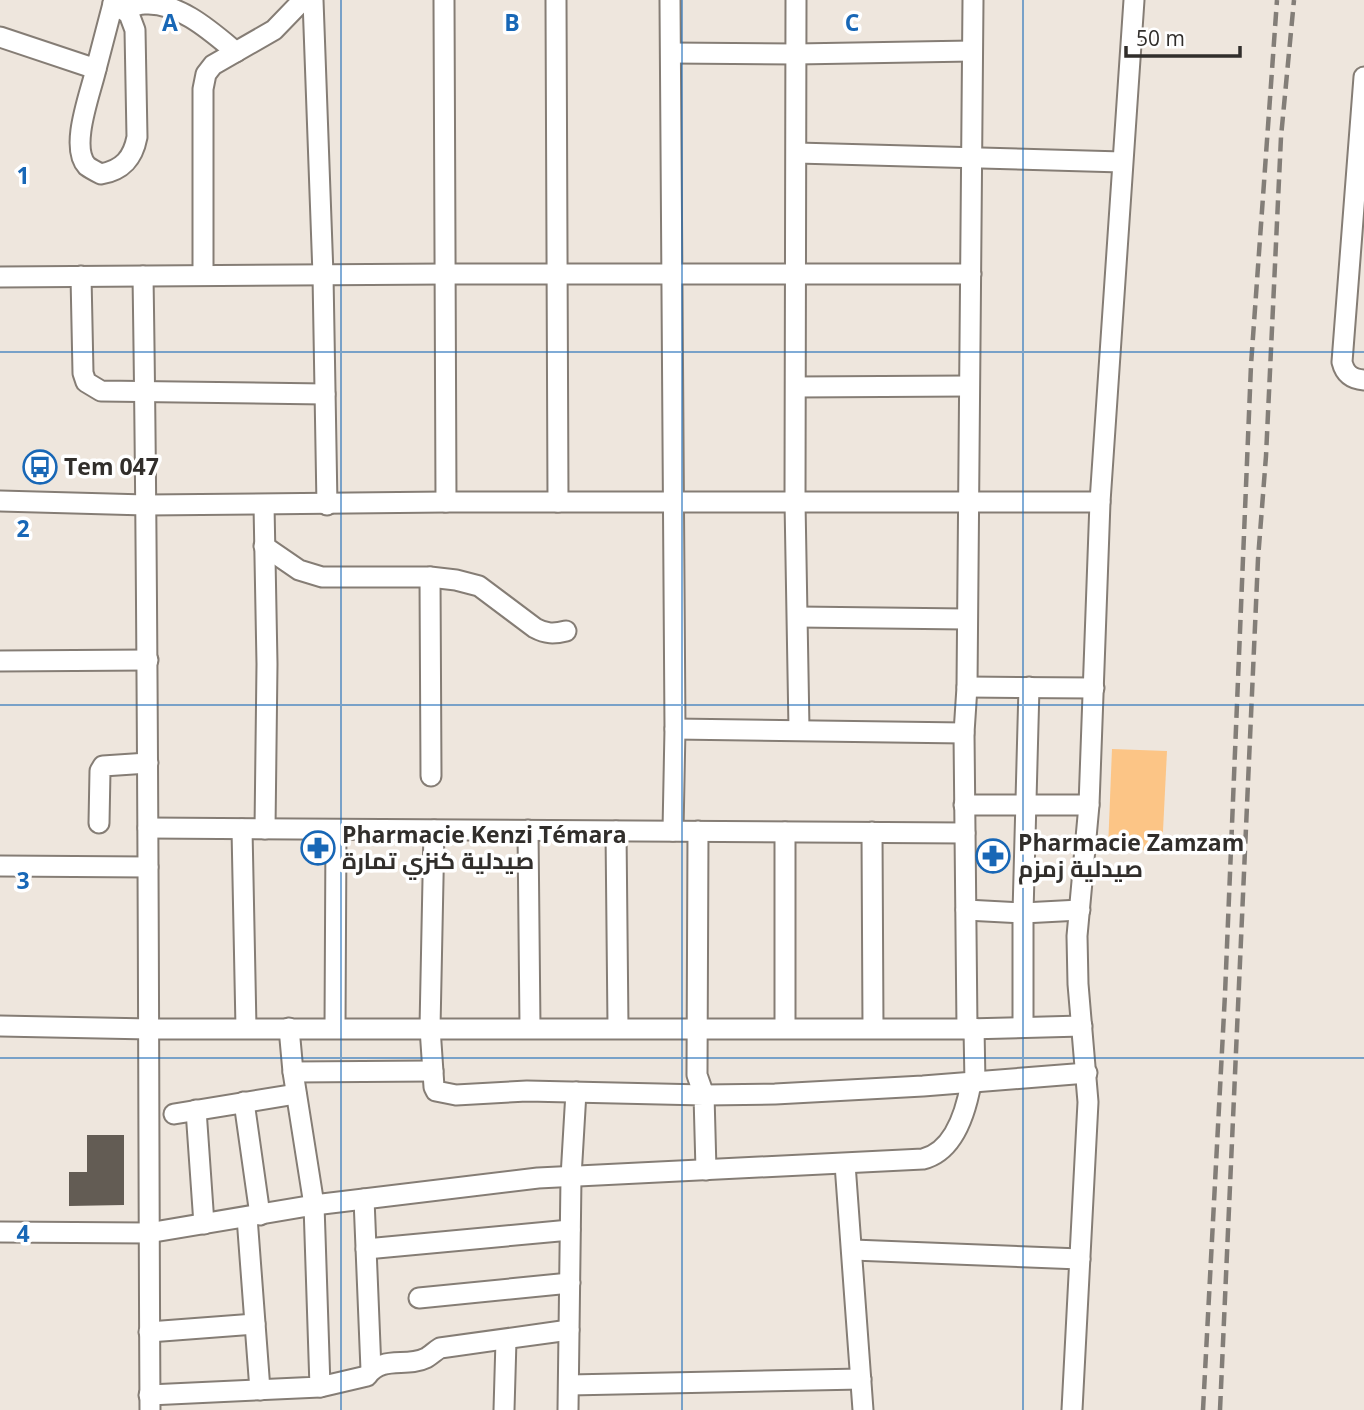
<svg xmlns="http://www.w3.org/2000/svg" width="1364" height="1410" font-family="'Open Sans',Cairo,sans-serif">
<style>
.pitch{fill:#fcc586}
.building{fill:#635c54}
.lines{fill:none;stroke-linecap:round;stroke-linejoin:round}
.minor-casing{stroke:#857d75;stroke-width:23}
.minor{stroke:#fff;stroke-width:19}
.rail{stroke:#837e78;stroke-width:4.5;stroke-dasharray:14 7;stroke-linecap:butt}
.grid{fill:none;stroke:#1867b6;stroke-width:2;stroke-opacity:0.55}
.labels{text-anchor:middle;stroke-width:7;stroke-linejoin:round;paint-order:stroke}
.poi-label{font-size:23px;font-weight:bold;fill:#312e2b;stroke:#fff;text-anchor:start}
.grid-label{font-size:23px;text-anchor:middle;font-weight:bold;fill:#1867b6;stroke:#fff;stroke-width:7;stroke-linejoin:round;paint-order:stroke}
</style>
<rect width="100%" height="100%" fill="#eee6dd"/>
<polygon class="pitch" points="1112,749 1167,751 1162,851 1108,849"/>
<polygon class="building" points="87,1135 124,1135 124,1205 69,1206 69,1172 87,1172"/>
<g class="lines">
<defs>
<g id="minor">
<polyline points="313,0 323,275 327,505"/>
<polyline points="444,0 446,502"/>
<polyline points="556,0 558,502"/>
<polyline points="670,0 675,729 673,831"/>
<polyline points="796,0 795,502 799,729"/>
<path d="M124,10C131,7 138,4 145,4C179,2 212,32 236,52"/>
<polyline points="0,37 96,69 114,0"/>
<polyline points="671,53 796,54 972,51"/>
<path d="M96,69C91,92 69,147 87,166C91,169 97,172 101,174C123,170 133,158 137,137L135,30L129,14L113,3"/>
<path d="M1364,77L1342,362C1345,374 1351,379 1364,380"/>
<polyline points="797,153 1122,162"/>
<polyline points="203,275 203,89 206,74 213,65 274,30 303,0"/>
<polyline points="81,276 83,373 86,382 101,391 325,394"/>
<path d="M143,276C149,654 148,1032 150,1410"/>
<polyline points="0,277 446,274 971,274"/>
<polyline points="796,387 969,386"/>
<polyline points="0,501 146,505 446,502 1100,502"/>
<polyline points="264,505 267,664 265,829"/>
<path d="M264,546L299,570L322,577H430L456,580L479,586L535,628C546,634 554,634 566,631"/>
<polyline points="430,577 431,776"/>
<polyline points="798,617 966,619"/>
<polyline points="0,661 148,660"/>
<polyline points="967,687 1094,688"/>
<polyline points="675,729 964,733"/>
<polyline points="964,805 1089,805"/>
<polyline points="99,823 100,771 103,766 148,763"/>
<polyline points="148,828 965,833"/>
<polyline points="242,829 246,1028"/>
<polyline points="434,830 430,1028 434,1087 436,1091 456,1095 527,1091 704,1095 706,1170"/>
<polyline points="528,830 530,1027"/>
<polyline points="616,831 618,1027"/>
<polyline points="698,831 697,1075 704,1095 775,1094 923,1086 1087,1073"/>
<polyline points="785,832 785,1027"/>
<polyline points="872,832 873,1028"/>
<polyline points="0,866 148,867"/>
<polyline points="966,910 1023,913 1080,910"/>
<polyline points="0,1026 150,1029 967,1029 1082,1026"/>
<polyline points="1023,1026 1023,913 1029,687"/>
<path d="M289,1028L293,1072L314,1205L538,1178L923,1159C955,1151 966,1111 971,1083"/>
<polyline points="335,1028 336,830"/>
<polyline points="974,1028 975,1083"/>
<polyline points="967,1029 964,733 967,687 973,0"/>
<polyline points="293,1072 433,1071"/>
<polyline points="244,1102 260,1215"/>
<polyline points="196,1110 204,1224"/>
<polyline points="174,1114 296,1094"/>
<polyline points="845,1164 863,1410"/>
<polyline points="364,1199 371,1370"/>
<polyline points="247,1217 260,1390"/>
<polyline points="0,1232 148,1233 314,1205 320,1387 149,1395"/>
<polyline points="366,1249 570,1230"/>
<polyline points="853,1250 1080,1259"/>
<polyline points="419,1298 570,1283"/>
<polyline points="149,1332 255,1324"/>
<polyline points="569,1385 861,1379"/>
<path d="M320,1387L367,1376C382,1355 406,1368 426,1358C430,1356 435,1351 440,1348L569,1330"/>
<polyline points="504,1410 506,1340"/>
<polyline points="568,1410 571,1177 576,1092"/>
<polyline points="1072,1410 1088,1102 1078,984 1077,936 1089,805 1100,502 1134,0"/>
</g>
</defs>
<use href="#minor" class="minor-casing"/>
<use href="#minor" class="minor"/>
<g class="rail">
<polyline points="1203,1410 1225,994 1251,365 1277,0"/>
<polyline points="1220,1410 1258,559 1266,456 1281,137 1294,0"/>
</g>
</g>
<path class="grid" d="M341,0V1410M682,0V1410M1023,0V1410M0,352H1364M0,705H1364M0,1058H1364"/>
<defs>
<symbol id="bus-ring" viewBox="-11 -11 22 22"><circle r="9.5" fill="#fff" stroke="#1867b6" stroke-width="1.5"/><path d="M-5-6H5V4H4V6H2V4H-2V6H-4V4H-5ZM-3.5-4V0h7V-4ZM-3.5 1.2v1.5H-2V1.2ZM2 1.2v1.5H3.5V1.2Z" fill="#1867b6"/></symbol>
<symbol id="pharmacy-ring" viewBox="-11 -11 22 22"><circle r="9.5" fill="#fff" stroke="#1867b6" stroke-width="1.5"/><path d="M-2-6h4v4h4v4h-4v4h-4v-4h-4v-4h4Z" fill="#1867b6"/></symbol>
</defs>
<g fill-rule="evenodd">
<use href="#bus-ring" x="21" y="448" width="38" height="38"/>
<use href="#pharmacy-ring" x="299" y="829" width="38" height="38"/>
<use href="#pharmacy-ring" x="974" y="837" width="38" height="38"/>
</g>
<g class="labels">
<g class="poi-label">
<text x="64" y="475">Tem 047</text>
<text x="342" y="843">Pharmacie Kenzi Témara<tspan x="342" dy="26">صيدلية كنزي تمارة</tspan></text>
<text x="1018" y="851">Pharmacie Zamzam<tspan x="1018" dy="26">صيدلية زمزم</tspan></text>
</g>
</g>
<g class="grid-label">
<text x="170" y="31">A</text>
<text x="512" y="31">B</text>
<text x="852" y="31">C</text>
<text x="23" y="184">1</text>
<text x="23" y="537">2</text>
<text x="23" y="889">3</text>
<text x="23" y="1242">4</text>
</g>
<path d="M1126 46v10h114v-10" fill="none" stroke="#312e2b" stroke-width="3.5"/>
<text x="1136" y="46" font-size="21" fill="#312e2b" stroke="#ffffff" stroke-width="5" paint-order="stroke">50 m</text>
</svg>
